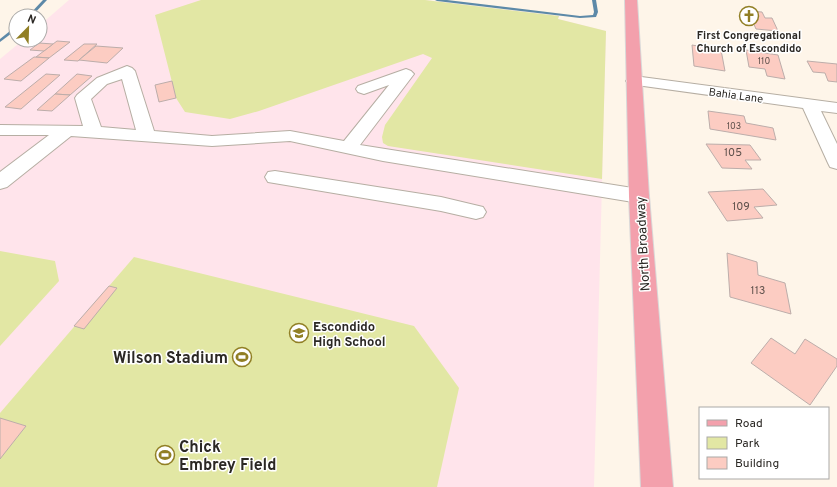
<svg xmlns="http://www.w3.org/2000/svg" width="837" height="487" font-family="Overpass,sans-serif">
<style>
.education{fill:#ffe4eb}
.green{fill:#e2e7a4}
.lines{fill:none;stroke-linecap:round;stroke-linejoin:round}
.stream{fill:#5d89a8;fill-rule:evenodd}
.building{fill:#fcccc2;stroke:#bcadaa}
.minor-casing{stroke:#b6aea3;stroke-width:2}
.major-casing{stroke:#d9d8d8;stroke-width:2}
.minor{fill:#fff;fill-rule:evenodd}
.major{fill:#f3a0ac;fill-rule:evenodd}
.labels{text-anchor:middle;stroke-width:3;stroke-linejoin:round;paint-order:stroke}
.far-number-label{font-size:9px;fill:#5f514c}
.far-poi-label{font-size:11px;font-weight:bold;fill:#2b2824;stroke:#fff}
.far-street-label{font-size:11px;fill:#2b2824;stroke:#fff}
.number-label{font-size:11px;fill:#5f514c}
.street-label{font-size:13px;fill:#2b2824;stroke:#fff}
.poi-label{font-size:13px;font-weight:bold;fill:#2b2824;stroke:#fff;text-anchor:start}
.near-poi-label{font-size:16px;font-weight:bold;fill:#2b2824;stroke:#fff;text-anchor:end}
</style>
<rect width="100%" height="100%" fill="#fef5e9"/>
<polygon class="education" points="69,0 425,0 559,16 558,19 606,31 594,487 0,487 0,59 23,40 40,40 40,25"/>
<g class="green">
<polygon points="201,0 425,0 559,16 558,19 606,31 602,179 388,146 383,143 382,137 385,125 432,58 423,54 259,111 230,119 185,112 176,98 155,15"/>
<polygon points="0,251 55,261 59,281 0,346"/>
<polygon points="134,257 414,326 459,388 437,487 0,487 0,413"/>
</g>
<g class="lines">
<g class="stream">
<polygon points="43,0 47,0 32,16 28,16"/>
<polygon points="435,0 447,0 580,16 593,15 594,12 592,0 596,0 598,12 596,17 580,18 437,1"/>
<polygon points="15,27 16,27 16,30 0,42 0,39"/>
</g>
</g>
<g class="building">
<polygon points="748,11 762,12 765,18 772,18 778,31 756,29"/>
<polygon points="57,41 70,42 49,58 36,57"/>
<polygon points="39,43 53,44 44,51 30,50"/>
<polygon points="84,44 97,44 78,61 64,60"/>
<polygon points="692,45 721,50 725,71 694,66"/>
<polygon points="96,46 123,48 107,63 79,60"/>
<polygon points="746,50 778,55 785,79 767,76 765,69 749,67"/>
<polygon points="34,57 49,58 21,81 4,79"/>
<polygon points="807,61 837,64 837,82 828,81 825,73 813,72"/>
<polygon points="46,74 60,75 21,109 5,107"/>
<polygon points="77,74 92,76 70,95 55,94"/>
<polygon points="172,81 176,98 159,102 155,85"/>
<polygon points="55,94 70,95 52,111 37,110"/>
<polygon points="708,111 744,116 746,123 773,128 776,140 710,129"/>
<polygon points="706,144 750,145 761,160 745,160 752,169 722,168"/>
<polygon points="763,189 777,205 754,207 763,218 727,221 708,192"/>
<polygon points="727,253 757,262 758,275 785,283 791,314 730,297"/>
<polygon points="109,286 117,288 84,329 74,326"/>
<polygon points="771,338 795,354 805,339 837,359 837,366 810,405 751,363"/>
<polygon points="0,418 26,426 0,459"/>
</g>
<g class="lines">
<defs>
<g id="minor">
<path d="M127,66L132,68L135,71L154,131L212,136L290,131L344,141L389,85L364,94L358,92L356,89L358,86L406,69L411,71L414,74L360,145L639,189L646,191L649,196L646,201L639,203L383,161L290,141L212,146L71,136L7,187L0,189V172L49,135H0V125L83,126L75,98L77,95L97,78ZM122,79L136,130L101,127L91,99L107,84Z"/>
<polygon points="634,76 837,103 837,113 821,111 837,144 837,169 830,167 828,163 803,108 629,84 626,81 629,78"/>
<polygon points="275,171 441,197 483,207 486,212 483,217 476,219 441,211 268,182 265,177 268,172"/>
</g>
<polygon id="major" points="625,0 637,0 649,196 673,487 641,487 629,196"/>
</defs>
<use href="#minor" class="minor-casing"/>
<use href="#major" class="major-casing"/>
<use href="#minor" class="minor"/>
<use href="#major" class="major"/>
</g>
<defs>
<symbol id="church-ring" viewBox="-11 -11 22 22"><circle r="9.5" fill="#fff" stroke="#917f25" stroke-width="1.5"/><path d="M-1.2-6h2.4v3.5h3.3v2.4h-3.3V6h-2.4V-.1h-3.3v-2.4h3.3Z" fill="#917f25"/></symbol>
<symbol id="school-ring" viewBox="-11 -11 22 22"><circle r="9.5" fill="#fff" stroke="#917f25" stroke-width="1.5"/><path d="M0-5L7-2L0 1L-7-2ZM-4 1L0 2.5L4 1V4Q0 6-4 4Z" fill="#917f25"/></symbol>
<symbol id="stadium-ring" viewBox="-11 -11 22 22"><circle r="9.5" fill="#fff" stroke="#917f25" stroke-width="1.5"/><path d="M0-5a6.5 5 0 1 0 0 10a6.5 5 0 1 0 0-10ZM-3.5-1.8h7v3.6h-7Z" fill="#917f25"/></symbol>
</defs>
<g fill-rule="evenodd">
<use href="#church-ring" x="738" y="5" width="22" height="22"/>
<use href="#school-ring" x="288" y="322" width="22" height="22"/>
<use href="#stadium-ring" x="231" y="346" width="22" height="22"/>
<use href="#stadium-ring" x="154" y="444" width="22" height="22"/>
</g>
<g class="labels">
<g class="far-number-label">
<text x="764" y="64">110</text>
<text x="734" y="129">103</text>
</g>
<g class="far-poi-label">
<text x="749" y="39">First Congregational<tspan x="749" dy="13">Church of Escondido</tspan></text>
</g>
<g class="far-street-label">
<text transform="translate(736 95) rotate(8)" y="4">Bahia Lane</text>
</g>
<g class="number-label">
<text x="733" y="156">105</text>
<text x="741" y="210">109</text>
<text x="758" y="294">113</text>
</g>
<g class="street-label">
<text transform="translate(642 244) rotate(-93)" y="5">North Broadway</text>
</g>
<g class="poi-label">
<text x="313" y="331">Escondido<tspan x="313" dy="15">High School</tspan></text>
</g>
<g class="near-poi-label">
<text x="228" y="363">Wilson Stadium</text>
<text x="179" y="452" text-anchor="start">Chick<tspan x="179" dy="18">Embrey Field</tspan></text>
</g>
</g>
<rect x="699" y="407" width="130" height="72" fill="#ffffff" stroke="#aaa9a7"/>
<rect x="707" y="420" width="20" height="6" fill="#f3a0ac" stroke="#aaa9a7"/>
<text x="735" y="427" font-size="12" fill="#2b2824">Road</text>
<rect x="707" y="437" width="20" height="12" fill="#e2e7a4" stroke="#aaa9a7"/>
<text x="735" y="447" font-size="12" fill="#2b2824">Park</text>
<rect x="707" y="457" width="20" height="12" fill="#fcccc2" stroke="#aaa9a7"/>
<text x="735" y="467" font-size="12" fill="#2b2824">Building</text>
<g transform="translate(28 28) rotate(23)"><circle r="19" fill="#ffffff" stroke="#aaa9a7"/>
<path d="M0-3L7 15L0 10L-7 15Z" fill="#917f25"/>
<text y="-6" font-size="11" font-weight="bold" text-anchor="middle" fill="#2b2824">N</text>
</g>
</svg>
